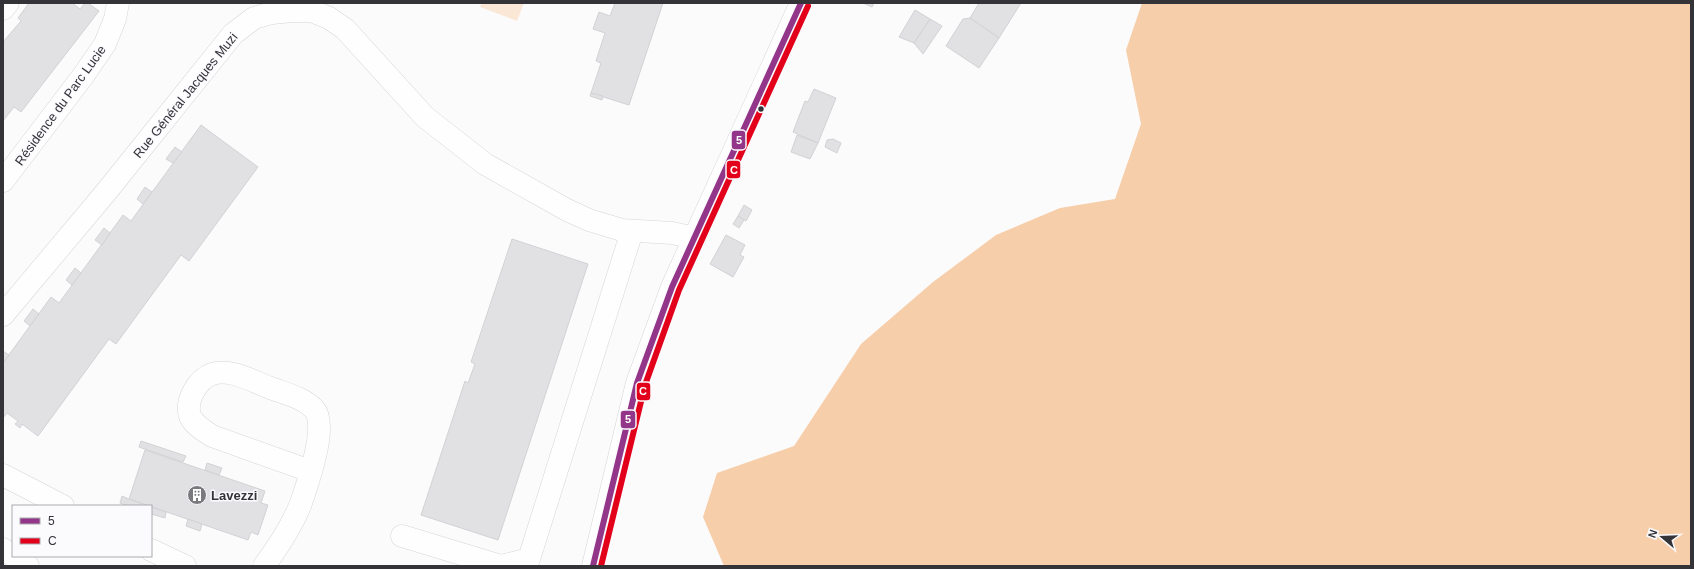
<svg xmlns="http://www.w3.org/2000/svg" width="1694" height="569" font-family="Helvetica,sans-serif">
<style>
.green{fill:#fbe7d6}
.water{fill:#f7ceaa}
.building{fill:#e1e1e4;stroke:#d2d1d4}
.lines{fill:none;stroke-linecap:round;stroke-linejoin:round}
.minor-casing{stroke:#d6d6d9;stroke-width:23}
.major-casing{stroke:#d6d6d9;stroke-width:23}
.minor{stroke:#fefeff;stroke-width:22}
.major{stroke:#fefeff;stroke-width:22}
.bus-1-casing{stroke:#fbfafd;stroke-width:9}
.bus-2-casing{stroke:#fbfafd;stroke-width:9}
.bus-1{stroke:#933588;stroke-width:6}
.bus-2{stroke:#e2001a;stroke-width:6}
.bus-dot{fill:#343338;stroke:#fbfafd;stroke-width:1.5}
.labels{text-anchor:middle;stroke-width:3;stroke-linejoin:round;paint-order:stroke}
.street-label{font-size:13px;fill:#343338;stroke:#fbfafd}
.poi-label{font-size:13px;font-weight:bold;fill:#343338;stroke:#fbfafd;text-anchor:start}
.line-badge{stroke:#fbfafd;stroke-width:1.5}
.badge-label{font-size:11px;text-anchor:middle;font-weight:bold;fill:#fff}
</style>
<rect width="100%" height="100%" fill="#fbfbfc"/>
<polygon class="green" points="482,3 524,3 517,21 480,7"/>
<polygon class="water" points="1142,3 1691,3 1691,566 724,566 703,517 717,473 794,446 861,344 933,282 996,235 1060,208 1115,199 1141,124 1126,50"/>
<g class="building">
<polygon points="29,3 72,3 80,9 85,3 88,3 99,11 21,112 14,107 3,121 3,42 21,21 18,18"/>
<polygon points="615,3 663,3 629,105 591,93 601,63 596,61 605,33 593,29 599,12 610,16"/>
<polygon points="863,3 874,3 872,7"/>
<polygon points="979,3 1021,3 999,38 970,18"/>
<polygon points="915,10 930,19 914,43 899,37"/>
<polygon points="970,18 999,38 979,68 946,46 963,19"/>
<polygon points="930,19 942,26 923,54 914,43"/>
<polygon points="814,89 836,98 818,143 793,132 805,101 808,102"/>
<polygon points="591,93 603,96 602,100 590,96"/>
<polygon points="201,125 258,167 189,261 181,255 116,344 109,339 38,436 22,424 20,428 15,424 18,421 7,413 3,418 3,363 51,297 59,303 123,215 131,221"/>
<polygon points="797,135 818,143 810,159 791,152"/>
<polygon points="833,139 841,143 837,153 825,147 827,140"/>
<polygon points="175,147 182,152 173,163 166,159"/>
<polygon points="145,187 152,192 143,204 137,199"/>
<polygon points="744,205 752,210 746,221 738,216"/>
<polygon points="738,216 744,220 739,228 733,224"/>
<polygon points="104,228 110,233 102,245 95,240"/>
<polygon points="726,235 745,245 740,255 744,257 733,277 710,264"/>
<polygon points="512,239 588,264 498,540 421,515 465,381 468,383 475,364 471,362"/>
<polygon points="75,268 81,273 72,285 66,280"/>
<polygon points="33,309 39,314 30,326 24,321"/>
<polygon points="3,351 9,355 3,363"/>
<polygon points="141,441 186,456 183,462 139,447"/>
<polygon points="145,450 265,491 261,503 268,505 258,535 251,532 248,540 129,499"/>
<polygon points="207,463 222,468 219,475 205,470"/>
<polygon points="122,496 129,499 149,506 128,506 120,503"/>
<polygon points="151,507 166,512 165,518 151,514"/>
<polygon points="188,519 202,524 200,531 186,526"/>
</g>
<g class="lines">
<defs>
<g id="minor">
<polyline points="3,9 8,3"/>
<polyline points="3,181 83,76 105,44 115,19 118,3"/>
<polyline points="3,315 107,191 233,34 254,18 272,13 292,11 312,11 329,18 345,29 425,117 485,164 567,210 589,220 622,230 672,233 695,238"/>
<polyline points="3,475 63,506"/>
<polyline points="402,536 501,566"/>
<polyline points="3,549 28,566"/>
<polyline points="151,550 185,566"/>
<path d="M264,566C278,547 293,524 301,503C307,485 329,424 314,409C303,397 283,393 268,387C252,381 230,368 212,374C198,379 185,400 190,416C194,425 204,431 212,436L310,471"/>
<polyline points="501,566 529,559 632,231"/>
</g>
<polyline id="major" points="593,566 637,383 672,287 801,3"/>
</defs>
<use href="#minor" class="minor-casing"/>
<use href="#major" class="major-casing"/>
<use href="#minor" class="minor"/>
<use href="#major" class="major"/>
<defs>
<polyline id="bus-1" points="593,566 637,383 672,287 801,3"/>
<polyline id="bus-2" points="601,566 645,385 679,290 808,6"/>
</defs>
<use href="#bus-1" class="bus-1-casing"/>
<use href="#bus-2" class="bus-2-casing"/>
<use href="#bus-1" class="bus-1"/>
<use href="#bus-2" class="bus-2"/>
</g>
<defs>
<symbol id="building-disc" viewBox="-11 -11 22 22"><circle r="9.5" fill="#7a797d" stroke="#fbfafd"/><path d="M-4-6H4V6H1V3H-1V6H-4ZM-2.5-4.3h1.7v1.8h-1.7ZM.8-4.3h1.7v1.8H.8ZM-2.5-1h1.7V.8h-1.7ZM.8-1h1.7V.8H.8Z" fill="#fff"/></symbol>
</defs>
<g fill-rule="evenodd">
<use href="#building-disc" x="186" y="484" width="22" height="22"/>
</g>
<circle class="bus-dot" cx="761" cy="109" r="3.5"/>
<g class="labels">
<g class="street-label">
<text transform="translate(185 95) rotate(-51)" y="5">Rue Général Jacques Muzi</text>
<text transform="translate(60 105) rotate(-54)" y="5">Résidence du Parc Lucie</text>
</g>
<g class="poi-label">
<text x="211" y="500">Lavezzi</text>
</g>
</g>
<g class="line-badge">
<rect x="731" y="130" width="15" height="20" rx="4" fill="#933588"/>
<rect x="726" y="160" width="15" height="19" rx="4" fill="#e2001a"/>
<rect x="636" y="382" width="15" height="19" rx="4" fill="#e2001a"/>
<rect x="620" y="410" width="16" height="19" rx="4" fill="#933588"/>
</g>
<g class="badge-label">
<text x="739" y="144">5</text>
<text x="734" y="174">C</text>
<text x="643" y="395">C</text>
<text x="628" y="423">5</text>
</g>
<rect width="1694" height="569" fill="none" stroke="#343338" stroke-width="8"/>
<rect x="12" y="505" width="140" height="52" fill="#fbfafd" stroke="#abaaae"/>
<rect x="20" y="518" width="20" height="6" fill="#933588" stroke="#abaaae"/>
<text x="48" y="525" font-size="12" fill="#343338">5</text>
<rect x="20" y="538" width="20" height="6" fill="#e2001a" stroke="#abaaae"/>
<text x="48" y="545" font-size="12" fill="#343338">C</text>
<g transform="translate(1662 537) rotate(289)" stroke="#fbfafd" stroke-width="3" paint-order="stroke">
<path d="M0-3L7 15L0 10L-7 15Z" fill="#343338"/>
<text y="-6" font-size="11" font-weight="bold" text-anchor="middle" fill="#343338">N</text>
</g>
</svg>
